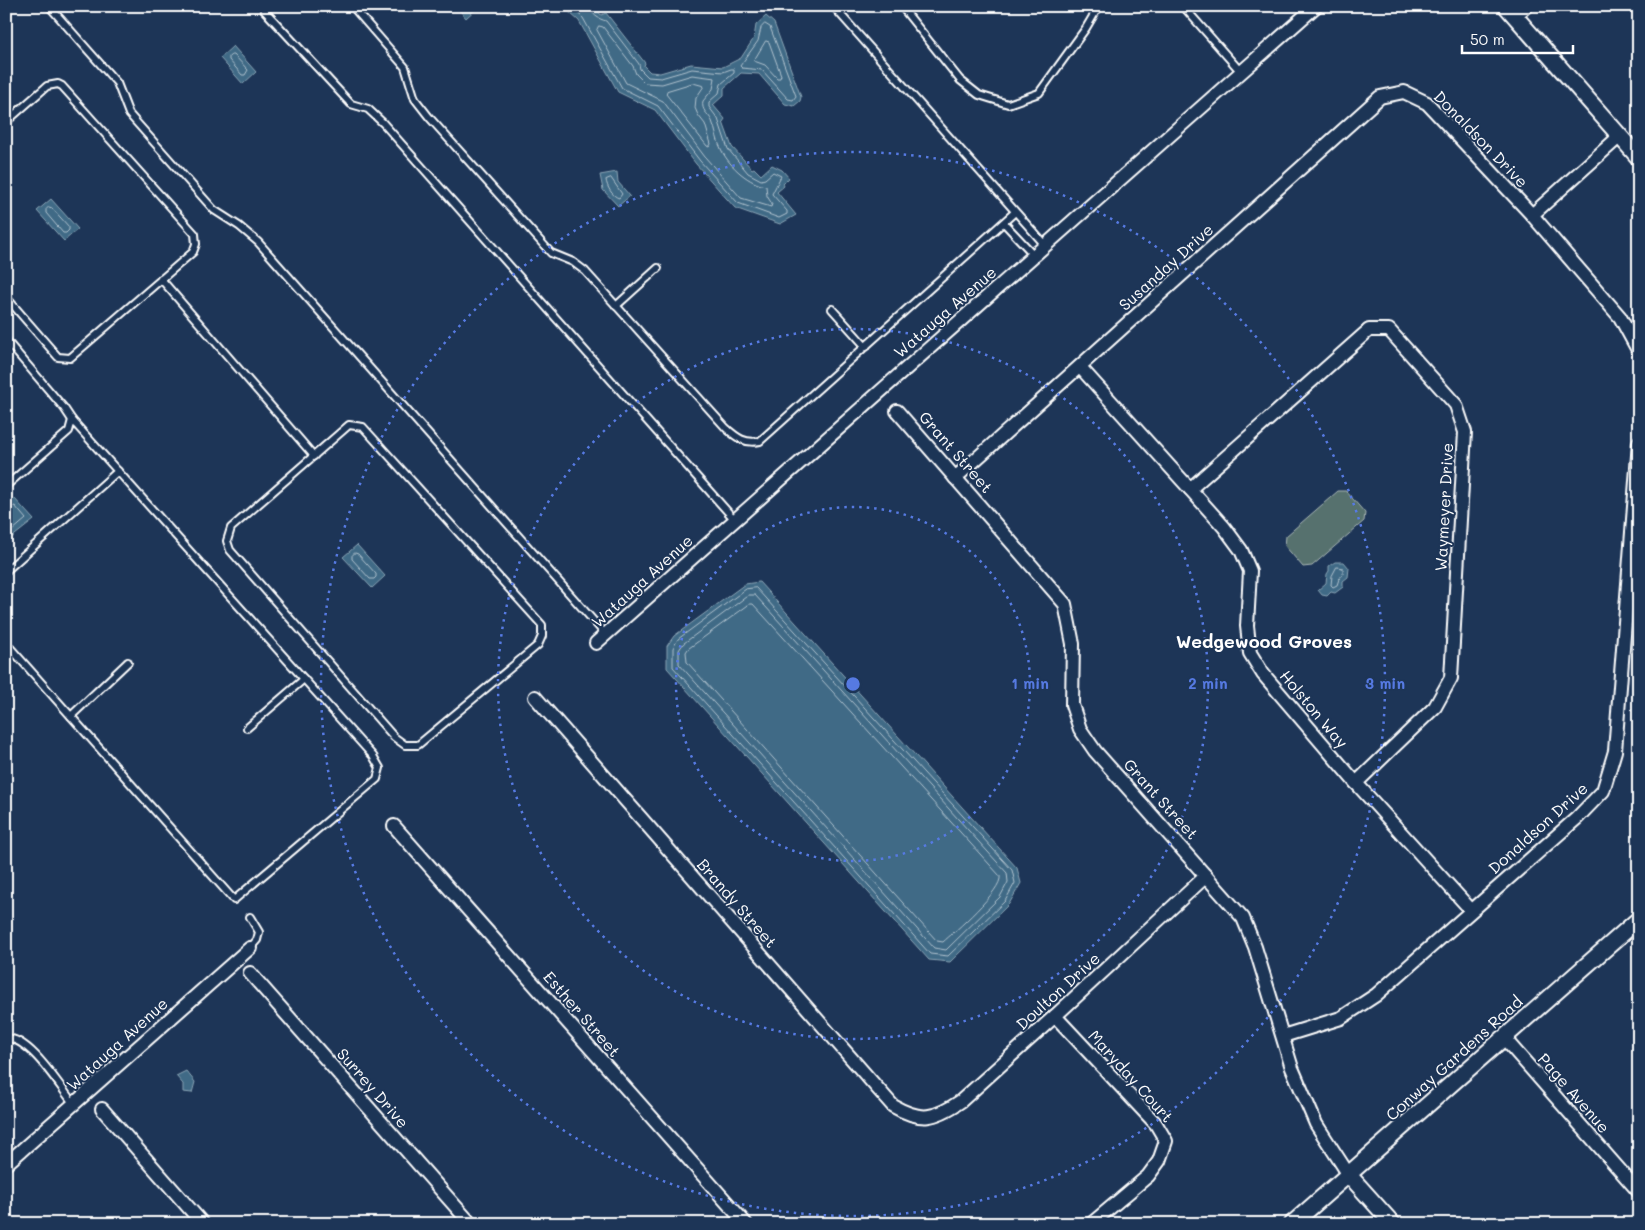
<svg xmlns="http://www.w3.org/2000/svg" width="1645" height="1230" font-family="Mali,sans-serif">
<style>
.green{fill:#57716e;stroke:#abb8b6}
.water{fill:#3f6a86;stroke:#8ca6b6}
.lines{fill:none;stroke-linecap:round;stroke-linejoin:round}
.shore{stroke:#b2c3cf;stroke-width:1}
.service-casing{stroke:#fff;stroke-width:10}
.minor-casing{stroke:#fff;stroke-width:16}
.tertiary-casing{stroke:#fff;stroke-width:19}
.service{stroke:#1d3557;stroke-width:6}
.minor{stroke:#1d3557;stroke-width:12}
.tertiary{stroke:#1d3557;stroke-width:15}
.ring{fill:none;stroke:#567ae2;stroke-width:2.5;stroke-dasharray:2.5 5}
.labels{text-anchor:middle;stroke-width:4;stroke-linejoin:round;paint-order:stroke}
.street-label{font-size:16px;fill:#fff;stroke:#1d3557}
.neighbourhood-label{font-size:18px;font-weight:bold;fill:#fff;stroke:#1d3557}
.centre{fill:#567ae2;stroke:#1d3557;stroke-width:2.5}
.ring-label{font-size:15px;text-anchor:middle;font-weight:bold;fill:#567ae2;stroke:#1d3557;stroke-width:4;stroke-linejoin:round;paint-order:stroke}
</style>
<rect width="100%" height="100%" fill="#1d3557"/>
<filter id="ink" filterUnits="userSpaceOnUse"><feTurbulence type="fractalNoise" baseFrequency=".02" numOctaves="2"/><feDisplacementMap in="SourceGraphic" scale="10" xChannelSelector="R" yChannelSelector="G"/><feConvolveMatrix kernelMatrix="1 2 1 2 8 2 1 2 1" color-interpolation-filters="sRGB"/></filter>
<g filter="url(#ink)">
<polygon class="green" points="1338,491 1346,491 1365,513 1364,521 1312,566 1303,567 1285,546 1286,536"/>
<g class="water">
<polygon points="456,6 479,6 466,18"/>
<polygon points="562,6 594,6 601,15 606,13 645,63 644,66 650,72 660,73 691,64 723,67 741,58 754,38 756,25 766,16 774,23 801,97 800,101 794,106 785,104 759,74 741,73 724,88 724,95 713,105 725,119 723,122 732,147 752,169 754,168 761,175 772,165 782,170 789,178 783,184 784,186 777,192 796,215 780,224 735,208 696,164 655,110 618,92 579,21"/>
<polygon points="233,46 256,72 243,84 220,58"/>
<polygon points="617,172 618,182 630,196 618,206 603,190 600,175"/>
<polygon points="51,199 78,229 64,241 37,211"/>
<polygon points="14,498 34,520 6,542 6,506"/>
<polygon points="357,545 385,576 372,588 343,557"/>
<polygon points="1335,562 1344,562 1349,568 1348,577 1343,581 1343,587 1335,593 1331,592 1327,596 1322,595 1318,590 1326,583 1327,574 1329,571 1329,566"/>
<polygon points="759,582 1017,868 1021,883 1009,904 950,962 929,960 667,668 667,646 674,636 745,584"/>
<polygon points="186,1071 195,1082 192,1093 183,1092 183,1084 176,1076"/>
</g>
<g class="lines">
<g class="shore">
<path d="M570,6L583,18L622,88L658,106L700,161L738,203L779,218L787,214V211L772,194L781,176L773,172L765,179L761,180L748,173L728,149L718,119L709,107V102L719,93L721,84L734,73V69H731L723,72L692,69L661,78L648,77L640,69L639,64L606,21C599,19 591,15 590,6"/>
<polygon points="765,24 770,27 796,96 793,100 788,99 762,70 742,68 740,66 758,41 761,28"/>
<path d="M599,26L603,27L633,66L636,74L645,83L662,84L692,75L715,78L713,89L703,101C701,111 708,113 712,121C716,131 717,142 722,151C730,167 750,184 766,186L767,196L772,204L771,207L741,198L705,157L663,101L626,83L597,30Z"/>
<polygon points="766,41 769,42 781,75 780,78 777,78 765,65 754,61"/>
<polygon points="232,55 234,55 248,70 245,75 242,75 229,60 229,57"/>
<polygon points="693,83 704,86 696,98 695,108 698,115 705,124 711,144 709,147 707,146 666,94 667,91"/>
<path d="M611,178L622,194L619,198C612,196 607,187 606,180Z"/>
<polygon points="49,207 52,208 69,227 69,230 66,233 63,233 46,213 46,210"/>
<polyline points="6,509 15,506 26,519 6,536"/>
<polygon points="355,553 358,554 376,574 376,577 374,579 370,579 352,559 352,556"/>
<polygon points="1337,567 1343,568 1343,574 1339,579 1337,585 1333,587 1331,585 1332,576"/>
<polygon points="756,588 1012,870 1015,883 1005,901 948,956 930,954 673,667 673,648 678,639 746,589"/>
<polygon points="749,595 755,595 1007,873 1008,882 1000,897 946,950 934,948 679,664 679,650 683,644"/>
<path d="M750,604H753L1000,876C1003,890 954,932 943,942L937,941L687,662L686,652L688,649Z"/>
</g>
<defs>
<g id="service">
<polyline points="49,6 117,83 129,114 214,210 239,226 258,242 606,635"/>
<polyline points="263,6 264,10 351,104 368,109 383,123 735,520"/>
<path d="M352,6L405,67L415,99L429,117L551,253L573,262L585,271L726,428C737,438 745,444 760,441L1015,212"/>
<polyline points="833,6 1045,245"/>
<polyline points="901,6 960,80 979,95 1008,104 1039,93 1086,28 1099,6"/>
<polyline points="1183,6 1241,72"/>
<polyline points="6,122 47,86 58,84 62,86 195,234 196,244 193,252 70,358 58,357 6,297"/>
<polyline points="1004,223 1034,255"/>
<polyline points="161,279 314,456"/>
<polyline points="616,306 658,268"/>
<polyline points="832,309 866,347"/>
<polyline points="6,340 64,408 72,420 373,756 380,768 377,779 234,900 6,643"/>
<polygon points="349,425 363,427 542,625 542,636 538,645 418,745 405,745 394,737 230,550 227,541 231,528"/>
<polyline points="6,486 69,431 72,420"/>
<polyline points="6,571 118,471"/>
<polyline points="71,716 128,662"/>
<polyline points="247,728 304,679"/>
<polyline points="250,917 259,932 257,940 250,948"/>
<path d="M6,1038C31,1038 59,1086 74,1104"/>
</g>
<g id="minor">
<polyline points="1515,16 1526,6"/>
<polyline points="1532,215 1620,136"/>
<polyline points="1080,367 1190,489 1224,527 1241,550 1250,571 1247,626 1250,653 1263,674 1356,783 1471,910"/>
<polyline points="897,411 1065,604 1073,644 1072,705 1080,729 1095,751 1243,918 1255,947 1292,1068 1316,1124 1349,1175"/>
<polyline points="955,478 1380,97 1404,92 1427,103 1532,215 1620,317 1639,352"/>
<polyline points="1190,489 1369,330 1389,330 1456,405 1465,432 1451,678 1435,707 1356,783"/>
<polyline points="596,643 1316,6"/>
<path d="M535,697L893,1106C921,1122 935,1119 961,1101L1055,1016L1206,876"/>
<polyline points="394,826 746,1224"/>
<polyline points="250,973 471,1224"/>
<polyline points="1055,1016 1156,1124 1166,1141 1159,1161 1148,1176 1091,1224"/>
<polyline points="1283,1036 1341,1018 1376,995 1577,818 1603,791 1615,751 1639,442"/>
<polyline points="1504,1038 1639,1192"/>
<polyline points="102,1109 203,1224"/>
<polyline points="6,1164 250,948"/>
</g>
<g id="tertiary">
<polyline points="1506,6 1639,158"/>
<polyline points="1349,1175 1393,1224"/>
<polyline points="1292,1224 1639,919"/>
</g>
</defs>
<use href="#service" class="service-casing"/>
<use href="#minor" class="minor-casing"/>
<use href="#tertiary" class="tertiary-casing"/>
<use href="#service" class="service"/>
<use href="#minor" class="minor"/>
<use href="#tertiary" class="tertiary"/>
</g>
</g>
<g class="ring">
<circle cx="853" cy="684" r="177"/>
<circle cx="853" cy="684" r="355"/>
<circle cx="853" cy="684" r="532"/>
</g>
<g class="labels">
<g class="street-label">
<text transform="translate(1481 139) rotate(46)" y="6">Donaldson Drive</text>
<text transform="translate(1166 267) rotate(-42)" y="6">Susanday Drive</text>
<text transform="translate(945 312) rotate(-41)" y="6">Watauga Avenue</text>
<text transform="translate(956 452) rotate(49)" y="6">Grant Street</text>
<text transform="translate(1444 507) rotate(-87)" y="6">Waymeyer Drive</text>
<text transform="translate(642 581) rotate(-42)" y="6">Watauga Avenue</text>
<text transform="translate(1314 709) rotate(50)" y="6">Holston Way</text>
<text transform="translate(1161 799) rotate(48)" y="6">Grant Street</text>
<text transform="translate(1538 828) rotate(-42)" y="6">Donaldson Drive</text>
<text transform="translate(737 903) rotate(49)" y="6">Brandy Street</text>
<text transform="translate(1058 991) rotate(-42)" y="6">Doulton Drive</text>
<text transform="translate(582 1014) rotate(49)" y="6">Esther Street</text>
<text transform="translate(117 1044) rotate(-42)" y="6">Watauga Avenue</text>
<text transform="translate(1454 1058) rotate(-42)" y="6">Conway Gardens Road</text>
<text transform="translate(1131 1076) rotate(48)" y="6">Maryday Court</text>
<text transform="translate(373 1088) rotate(49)" y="6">Surrey Drive</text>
<text transform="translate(1574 1093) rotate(49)" y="6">Page Avenue</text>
</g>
<g class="neighbourhood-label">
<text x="1264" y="648">Wedgewood Groves</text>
</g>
</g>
<circle cx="853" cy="684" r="8" class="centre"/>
<g class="ring-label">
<text x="1030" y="689">1 min</text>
<text x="1208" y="689">2 min</text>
<text x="1385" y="689">3 min</text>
</g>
<rect width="1645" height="1230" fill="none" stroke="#1d3557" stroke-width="25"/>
<rect x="12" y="12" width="1620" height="1205" fill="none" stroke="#fff" stroke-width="2" filter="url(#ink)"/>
<path d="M1462 45v8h111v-8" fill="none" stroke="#ffffff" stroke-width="2.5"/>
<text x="1470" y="45" font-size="15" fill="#ffffff" stroke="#1d3557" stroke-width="4" paint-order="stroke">50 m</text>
</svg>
